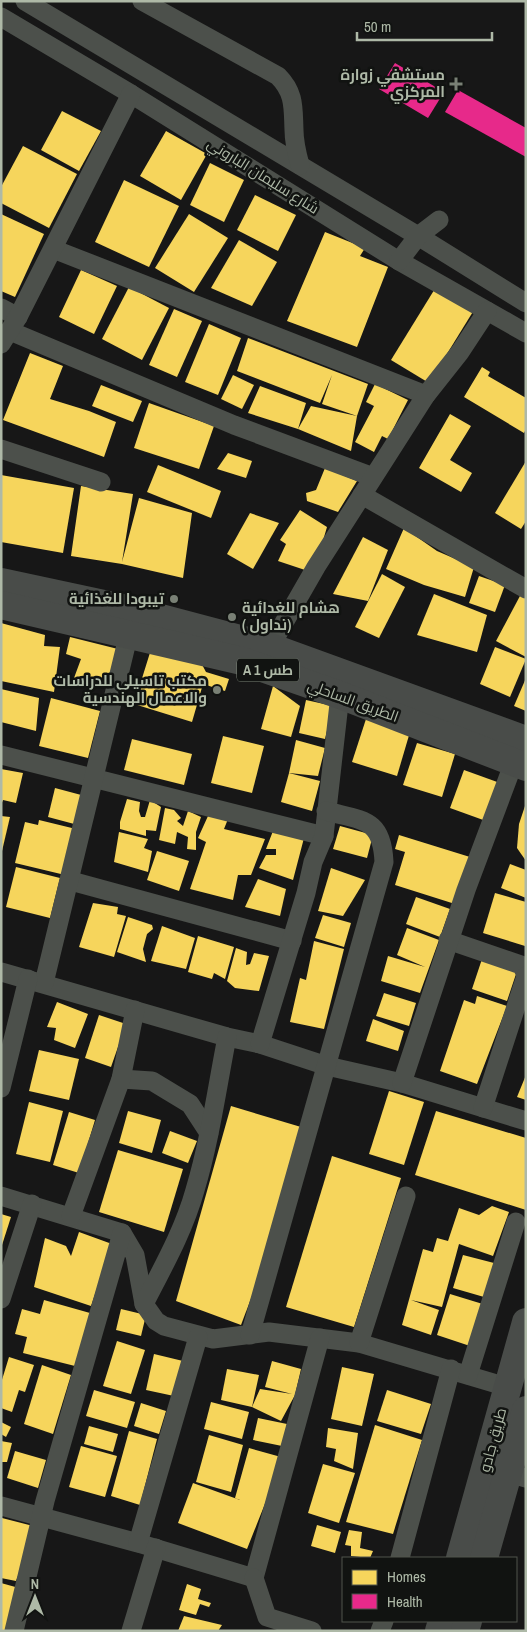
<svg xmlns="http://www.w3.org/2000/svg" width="527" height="1632" font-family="'Archivo Narrow',Cairo,sans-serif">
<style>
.homes{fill:#f6d55c}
.health{fill:#e7298a}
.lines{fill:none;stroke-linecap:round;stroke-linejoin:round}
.minor{stroke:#4c504b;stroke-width:19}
.highway{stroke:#494c49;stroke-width:28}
.poi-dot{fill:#798075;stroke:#111311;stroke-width:2}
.labels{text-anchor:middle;stroke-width:5;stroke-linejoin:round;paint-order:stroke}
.shield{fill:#111311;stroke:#7f877a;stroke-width:1}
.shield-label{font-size:14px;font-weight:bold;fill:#aeb9a7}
.poi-label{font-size:15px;font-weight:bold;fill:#aeb9a7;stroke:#111311;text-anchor:end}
.street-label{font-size:15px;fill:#aeb9a7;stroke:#111311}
</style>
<rect width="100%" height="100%" fill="#171717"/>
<g class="homes">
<polygon points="62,111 101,131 79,171 41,150"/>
<polygon points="166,131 207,154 181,200 140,176"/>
<polygon points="23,146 77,174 49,228 1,203 1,187"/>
<polygon points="210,163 244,180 224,222 190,205"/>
<polygon points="124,180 179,206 149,267 95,242"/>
<polygon points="255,195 296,215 278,251 237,230"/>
<polygon points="1,214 44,234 15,297 1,291"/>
<polygon points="189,214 228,238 194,292 155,268"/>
<polygon points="325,232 365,248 360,256 388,267 357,347 287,321"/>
<polygon points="239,240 277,262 252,306 211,288"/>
<polygon points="81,270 117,286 94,334 59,317"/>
<polygon points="129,287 169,308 142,360 102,339"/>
<polygon points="436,287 474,310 429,383 391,360"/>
<polygon points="174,309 202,321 177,377 149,365"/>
<polygon points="209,324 241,338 218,395 185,382"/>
<polygon points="248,338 368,384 357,416 351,451 298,429 248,413 260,386 306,403 298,429 311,406 357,416 322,404 332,375 320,403 237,371"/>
<polygon points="30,353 63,366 50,399 89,411 116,422 104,457 3,420"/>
<polygon points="482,367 490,372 488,376 526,398 526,429 524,433 464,397"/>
<polygon points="233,375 254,385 242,409 221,399"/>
<polygon points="375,384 408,400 388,439 382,436 374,452 355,442 374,406 366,402"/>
<polygon points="101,385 142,401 133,422 92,406"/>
<polygon points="149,403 214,426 199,469 134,448"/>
<polygon points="450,414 471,426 450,460 472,473 461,492 419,468"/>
<polygon points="228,453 252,461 246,478 217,469"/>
<polygon points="526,461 526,521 521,529 495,513"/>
<polygon points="158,465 221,491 211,518 147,492"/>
<polygon points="325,468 357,481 338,512 307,501 306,493 316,490"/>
<polygon points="1,475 74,488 63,553 1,542"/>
<polygon points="81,486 133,494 122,562 139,498 192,513 183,578 122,564 71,556"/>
<polygon points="300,510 327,527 322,544 305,570 278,561 286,544 280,540"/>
<polygon points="250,513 279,523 253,569 227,554"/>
<polygon points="404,528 437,551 474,567 465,597 424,585 386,569"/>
<polygon points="363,537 388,550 368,601 333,594"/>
<polygon points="382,574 405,587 379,638 355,627"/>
<polygon points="479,576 505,585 495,612 469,603"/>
<polygon points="434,594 487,615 477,652 417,635"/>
<polygon points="521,594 526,597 526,657 496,641"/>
<polygon points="1,623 45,635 44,646 60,647 54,692 1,681"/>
<polygon points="70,637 118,649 110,689 74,678 81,659 66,654"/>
<polygon points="153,643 198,657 206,672 229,679 225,691 203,684 192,722 134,704"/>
<polygon points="495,647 526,659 510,697 480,684"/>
<polygon points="526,678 526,711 514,706"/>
<polygon points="273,686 300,706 291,737 261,729"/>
<polygon points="1,689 39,698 36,731 1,722"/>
<polygon points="51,698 100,711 88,758 39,746"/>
<polygon points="306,700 333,706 325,739 299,733"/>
<polygon points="366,719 410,732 397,776 352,762"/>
<polygon points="223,736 264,746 252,793 211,783"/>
<polygon points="132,739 192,754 184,785 124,770"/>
<polygon points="296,740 325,748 318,776 289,773"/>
<polygon points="417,743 455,754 442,797 403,785"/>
<polygon points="1,769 23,773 16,803 3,800 1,805"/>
<polygon points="464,770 500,783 486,821 450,808"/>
<polygon points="289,773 320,781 312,811 281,802"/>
<polygon points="55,788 85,796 78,825 48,817"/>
<polygon points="127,799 140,802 139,811 141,817 145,817 150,800 161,807 156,831 146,830 146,836 120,829 120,822"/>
<polygon points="525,806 526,806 526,861 517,848 519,824"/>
<polygon points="165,808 174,810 181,818 177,821 183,826 188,811 201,817 196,832 196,850 187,849 188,837 177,832 175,844 159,840"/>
<polygon points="1,816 10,817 2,851 1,851"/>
<polygon points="208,816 228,819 224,829 265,839 251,875 238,875 233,900 190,889 206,842 198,838"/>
<polygon points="39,820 76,829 65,875 15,863 25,822 38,825"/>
<polygon points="340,826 373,835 367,858 333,849"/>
<polygon points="273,831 304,838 293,880 259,868 266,855 276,855 276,849 266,849"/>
<polygon points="119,832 148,839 144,848 152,851 148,872 114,862"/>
<polygon points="399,835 470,857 455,904 395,885 405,852 395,849"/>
<polygon points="157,851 189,861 179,891 147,880"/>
<polygon points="510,864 526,870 526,898 501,888"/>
<polygon points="16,867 60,878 50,918 6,907"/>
<polygon points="331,868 365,880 343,916 318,911"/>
<polygon points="258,879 286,889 280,916 245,907"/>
<polygon points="495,893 526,902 525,946 483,933"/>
<polygon points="416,897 450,909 440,937 406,924"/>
<polygon points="93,903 118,907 117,914 126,916 114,957 79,947"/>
<polygon points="323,915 351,923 344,947 315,938"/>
<polygon points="128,917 152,925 153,929 147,934 143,949 146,962 117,952"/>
<polygon points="162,926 195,938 186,969 151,961"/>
<polygon points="407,928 439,940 420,993 381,981 388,956 425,967 397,955"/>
<polygon points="198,936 234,947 225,979 214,973 212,979 188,972"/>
<polygon points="314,941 344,949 324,1029 290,1022 300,978 306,980"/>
<polygon points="236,948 247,952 246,965 250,964 254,953 269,956 259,991 235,988 227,981"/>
<polygon points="483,956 518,968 507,1001 472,989"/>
<polygon points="384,993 416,1003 409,1026 376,1016"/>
<polygon points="477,996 507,1006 477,1084 440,1071 464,1000 475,1004"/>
<polygon points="57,1002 88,1014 75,1048 54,1040 56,1028 47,1027"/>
<polygon points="99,1015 126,1024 111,1067 85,1058"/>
<polygon points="373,1019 404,1031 398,1051 366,1041"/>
<polygon points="39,1050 79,1059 69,1100 29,1091"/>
<polygon points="526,1075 526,1100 517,1097"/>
<polygon points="389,1091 424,1102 404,1165 369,1154"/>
<polygon points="29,1102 63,1111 50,1162 16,1154"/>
<polygon points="231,1106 301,1127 261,1272 241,1325 176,1301"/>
<polygon points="128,1111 161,1120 152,1153 119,1143"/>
<polygon points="436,1111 526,1138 526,1210 415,1175"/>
<polygon points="69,1112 95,1120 79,1173 53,1165"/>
<polygon points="170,1131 197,1141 188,1163 162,1153"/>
<polygon points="118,1150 183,1169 164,1232 99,1212"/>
<polygon points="332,1156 401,1178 354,1327 286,1307"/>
<polygon points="492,1206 509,1212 493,1256 459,1244 442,1307 411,1300 439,1310 431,1335 402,1325 423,1249 433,1252 437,1238 448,1241 459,1208 479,1215"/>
<polygon points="1,1214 11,1217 2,1245 1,1245"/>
<polygon points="79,1232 112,1244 91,1306 34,1287 45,1238 66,1246 71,1256"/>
<polygon points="463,1255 494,1263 484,1297 453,1288"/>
<polygon points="450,1294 486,1305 473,1347 437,1335"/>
<polygon points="44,1300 90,1313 75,1366 23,1353 27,1337 15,1334 22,1309 40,1314"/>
<polygon points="121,1309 146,1315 141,1336 116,1330"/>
<polygon points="117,1341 145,1350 131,1394 103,1386"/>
<polygon points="154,1354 183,1361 174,1396 146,1390"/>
<polygon points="9,1357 34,1365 25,1392 19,1390 12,1412 1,1408 1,1383"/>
<polygon points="272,1361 301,1369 295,1395 281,1421 252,1407 260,1389 292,1394 265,1387"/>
<polygon points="42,1365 71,1375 53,1434 24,1424"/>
<polygon points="342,1367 374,1374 362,1426 331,1419"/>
<polygon points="227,1369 259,1375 252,1407 221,1400"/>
<polygon points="94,1390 135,1402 127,1428 86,1416"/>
<polygon points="387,1390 431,1404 421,1434 377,1421"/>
<polygon points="211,1402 249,1412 242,1439 204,1429"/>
<polygon points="141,1403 166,1411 159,1434 134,1426"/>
<polygon points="258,1418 287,1424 282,1446 253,1440"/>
<polygon points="1,1422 11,1427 6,1437 1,1434"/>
<polygon points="375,1425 422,1440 393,1534 346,1522"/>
<polygon points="89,1426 118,1434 113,1452 84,1444"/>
<polygon points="328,1428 358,1433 353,1469 334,1461 336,1449 326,1447"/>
<polygon points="129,1431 157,1439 140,1505 111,1496"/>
<polygon points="209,1435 243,1445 231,1492 196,1482"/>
<polygon points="1,1441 12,1443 7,1462 1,1462"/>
<polygon points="81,1446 117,1456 105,1497 69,1487"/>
<polygon points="249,1448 281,1457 276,1476 247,1549 178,1523 193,1483 240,1500 235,1498"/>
<polygon points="15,1451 46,1460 38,1488 7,1478"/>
<polygon points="323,1464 355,1473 339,1523 308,1513"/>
<polygon points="2,1518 37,1527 16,1581 1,1578"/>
<polygon points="317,1525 341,1532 335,1553 311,1546"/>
<polygon points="349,1530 362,1532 360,1548 373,1551 370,1558 351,1556 351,1546 345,1545"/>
<polygon points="1,1583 19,1588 6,1631 1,1631"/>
<polygon points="187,1584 201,1589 198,1599 211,1603 209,1607 200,1604 196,1615 179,1610"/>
<polygon points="184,1616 222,1625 218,1631 178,1631"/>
</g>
<g class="health">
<polygon points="395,63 444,92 428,118 379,89"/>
<polygon points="458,90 526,128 526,157 445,112"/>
</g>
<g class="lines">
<g class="minor">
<polyline points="25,1 418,236 526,303"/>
<path d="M142,1L278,76C295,93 293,108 294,130C294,142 297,154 300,165"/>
<polyline points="1,17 131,94 399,261 526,333"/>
<polyline points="53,249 426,395"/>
<polyline points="399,261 418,236 439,220"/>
<polyline points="1,308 18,317"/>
<polyline points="10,331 234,425 373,477"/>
<polyline points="1,344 18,317 131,94"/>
<polyline points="1,449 101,482"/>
<polyline points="362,495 526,589"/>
<polyline points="270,647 316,567 426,395 460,352 487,311"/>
<polyline points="1,755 324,836"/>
<polyline points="71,881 292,941"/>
<polyline points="448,940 521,965 526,974"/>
<polyline points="1,972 227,1037 260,1044 327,1066 402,1083 526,1121"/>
<polyline points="44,983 129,633"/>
<polyline points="260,1044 306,893 313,862 324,836 340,695"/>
<polyline points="121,1079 152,1081 190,1104 209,1133"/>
<polyline points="402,1083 466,890 514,762"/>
<polyline points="1,1088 28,979"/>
<polyline points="483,1108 526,976"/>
<polyline points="1,1196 122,1233 135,1255 144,1304 156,1321 164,1326 213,1339 269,1332 359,1343 507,1387"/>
<polyline points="71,1216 121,1079 135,1010"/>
<polyline points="1,1299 32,1204"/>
<path d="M144,1304C163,1267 184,1230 195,1190C210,1140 217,1088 227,1037"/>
<path d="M250,1335L384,862C382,818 363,821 326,811"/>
<polyline points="359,1343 406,1196"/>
<polyline points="468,1375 516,1222"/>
<polyline points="508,1473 526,1478"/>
<polyline points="1,1506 138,1543 254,1578 320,1338"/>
<polyline points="138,1543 198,1337"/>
<polyline points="400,1558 451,1369"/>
<polyline points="254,1578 267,1617 312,1631"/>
<polyline points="14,1631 45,1501 122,1233"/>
<polyline points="131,1631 156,1548"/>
<polyline points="380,1631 384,1621"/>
</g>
<g class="highway">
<polyline points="1,582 127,609 270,647 526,740"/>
<polyline points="1,605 242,661 340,695 526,767"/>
<polyline points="460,1558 526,1322"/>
<polyline points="484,1558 526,1410"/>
<polyline points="439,1631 442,1621"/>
<polyline points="465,1631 468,1621"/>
</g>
</g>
<g class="poi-dot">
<path d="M453.5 76.5h5v5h5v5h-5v5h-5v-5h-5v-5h5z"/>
<circle cx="174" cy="599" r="5"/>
<circle cx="232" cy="617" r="5"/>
<circle cx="217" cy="690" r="5"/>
</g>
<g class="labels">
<rect class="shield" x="237" y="658.5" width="62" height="23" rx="4"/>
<g class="shield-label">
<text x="268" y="675">A 1 طس</text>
</g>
<g class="poi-label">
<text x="445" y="80">مستشفي زوارة<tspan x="445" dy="17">المركزي</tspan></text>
<text x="164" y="604">تيبودا للغذائية</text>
<text x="242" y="613" text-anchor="start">هشام للغدائية<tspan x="242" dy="17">( تداول)</tspan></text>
<text x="207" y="686">مكتب تاسيلي للدراسات<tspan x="207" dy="17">والاعمال الهندسية</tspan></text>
</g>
<g class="street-label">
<text transform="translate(263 176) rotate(32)" y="5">شارع سليمان الباروني</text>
<text transform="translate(353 701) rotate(20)" y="5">الطريق الساحلي</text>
<text transform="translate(493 1440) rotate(-75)" y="5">طريق جادو</text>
</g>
</g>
<rect width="527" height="1632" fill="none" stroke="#aeb9a7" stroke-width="5"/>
<rect x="342" y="1557" width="175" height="65" fill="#111311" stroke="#50554d"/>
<rect x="352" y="1570" width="25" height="15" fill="#f6d55c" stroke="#50554d"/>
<text x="387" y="1582" font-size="15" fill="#aeb9a7">Homes</text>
<rect x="352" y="1594" width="25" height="15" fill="#e7298a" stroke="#50554d"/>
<text x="387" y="1607" font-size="15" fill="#aeb9a7">Health</text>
<g transform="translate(35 1597)" stroke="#111311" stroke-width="4" paint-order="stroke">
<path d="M0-4L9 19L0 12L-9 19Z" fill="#aeb9a7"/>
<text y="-8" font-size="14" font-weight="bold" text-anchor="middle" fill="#aeb9a7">N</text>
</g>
<path d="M357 32v8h135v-8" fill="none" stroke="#aeb9a7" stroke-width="2.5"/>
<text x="364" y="32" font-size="15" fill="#aeb9a7" stroke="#111311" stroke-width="4" paint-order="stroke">50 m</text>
</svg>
